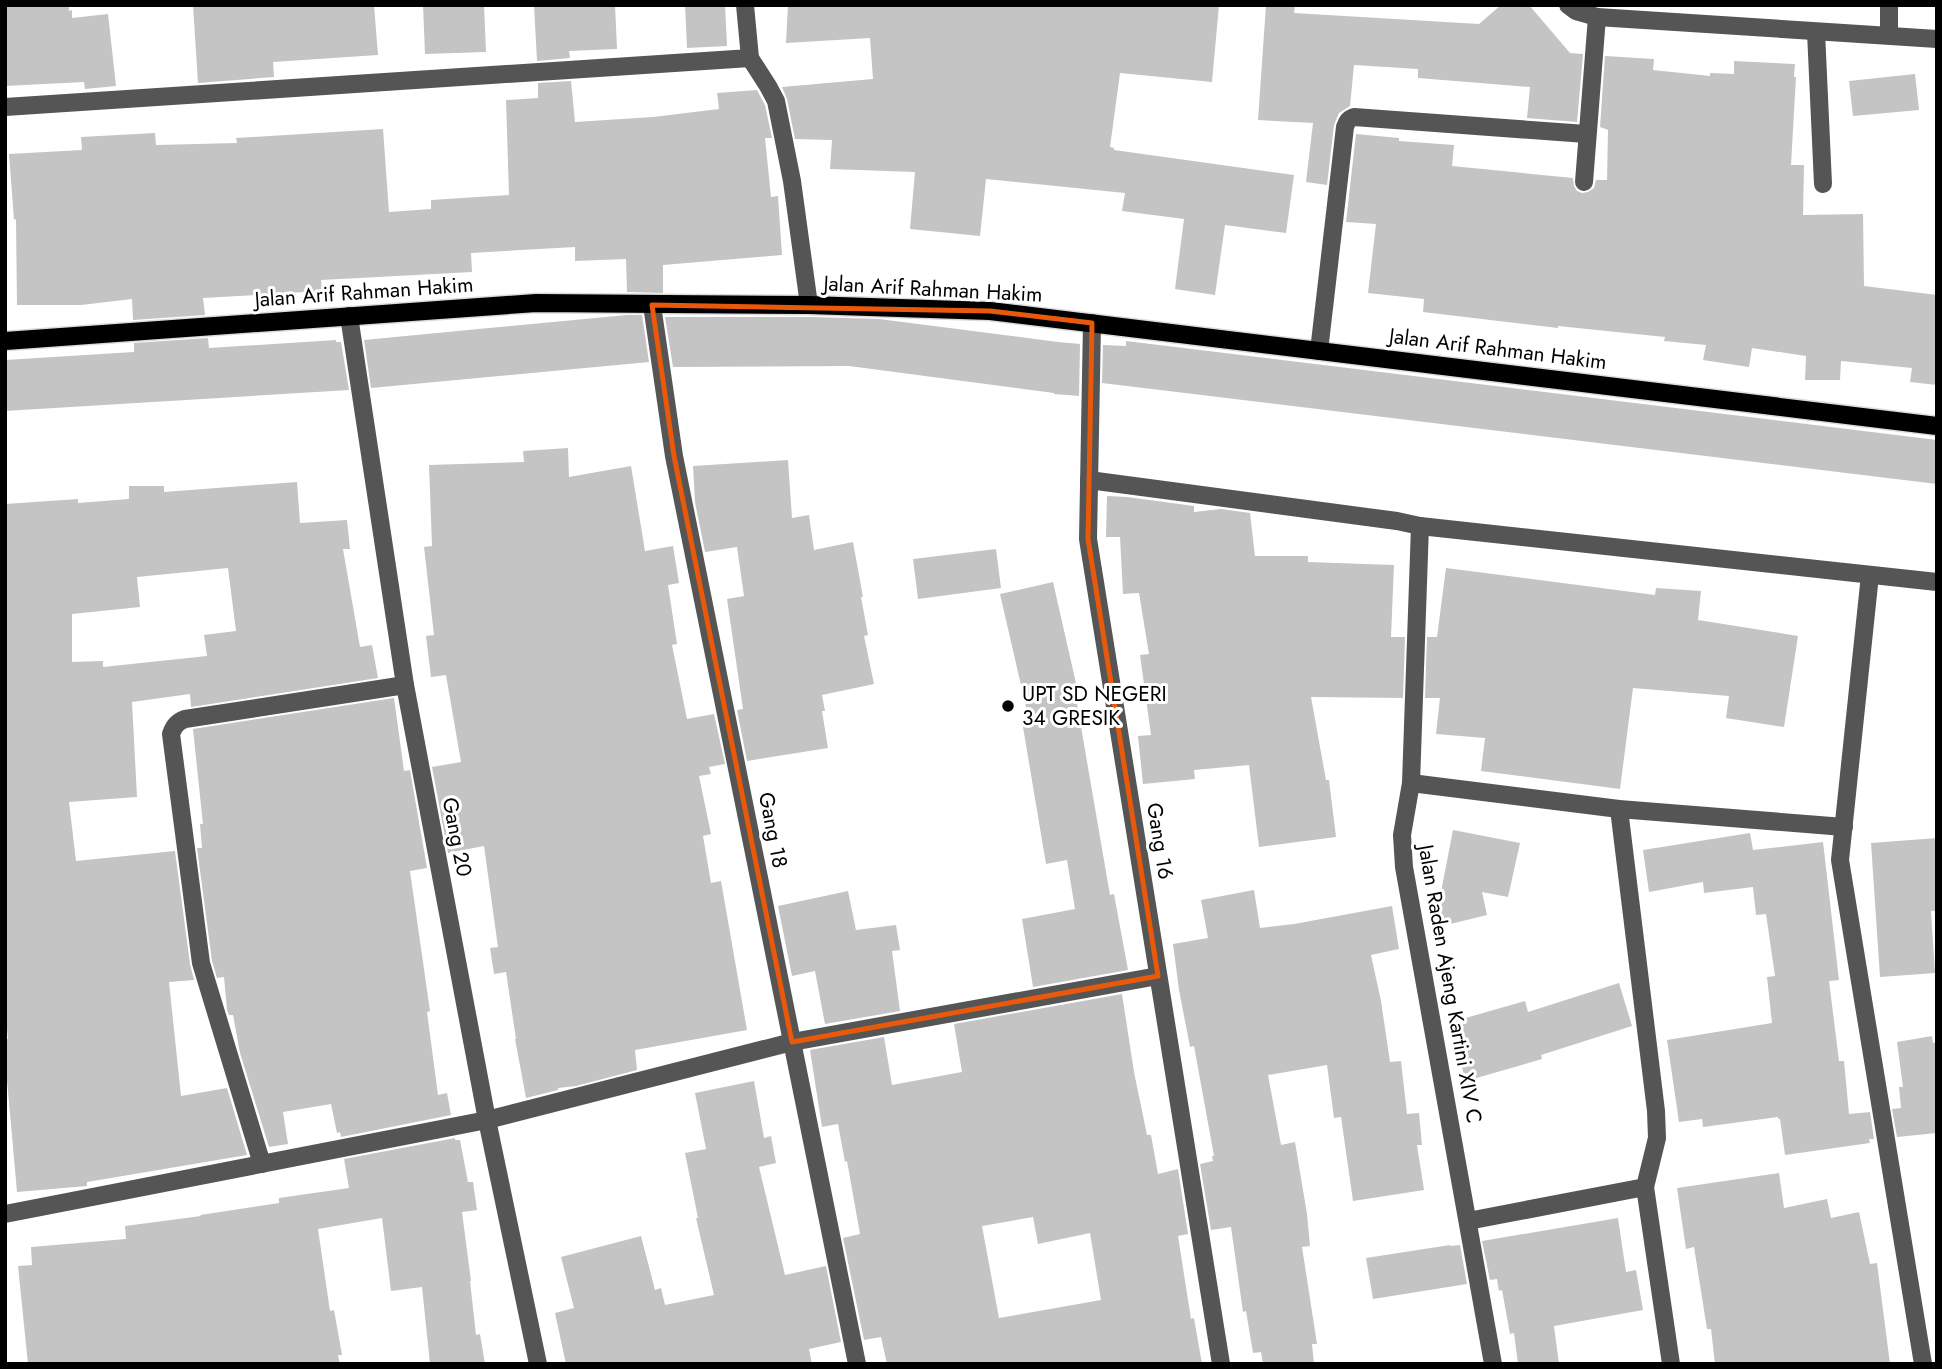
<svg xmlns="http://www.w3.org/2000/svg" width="1942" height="1369" font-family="Jost,sans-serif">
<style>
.building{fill:#c4c4c4;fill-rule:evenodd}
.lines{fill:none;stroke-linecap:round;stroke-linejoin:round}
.major-casing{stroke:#dbdbdb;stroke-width:21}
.minor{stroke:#555;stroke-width:18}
.major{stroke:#000;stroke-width:18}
.marked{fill:none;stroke:#e8590c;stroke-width:5;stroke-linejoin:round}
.poi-dot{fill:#000;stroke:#fff;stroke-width:2.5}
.labels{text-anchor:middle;stroke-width:6;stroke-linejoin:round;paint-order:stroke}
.street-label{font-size:21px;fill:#000;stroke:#fff}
.poi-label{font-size:21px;fill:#000;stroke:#fff;text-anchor:start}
</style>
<rect width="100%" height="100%" fill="#fff"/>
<g class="building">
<polygon points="5,5 69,5 69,11 72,10 72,18 108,14 116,86 85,89 84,82 5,86"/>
<polygon points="193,5 374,5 378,55 273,62 274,77 198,83"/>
<polygon points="423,5 484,5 486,52 425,54"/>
<polygon points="534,5 615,5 617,49 569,51 570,58 537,61"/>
<polygon points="685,5 725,5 727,46 687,48"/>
<polygon points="788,5 1219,5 1212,82 1120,73 1110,147 1114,148 1114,150 1294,175 1286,233 1225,225 1215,295 1175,289 1184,219 1122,211 1125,193 986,179 980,236 910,229 915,172 830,169 832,140 795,139 787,99 782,87 873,79 870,38 786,43"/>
<polygon points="1266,5 1295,5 1294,13 1479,24 1501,5 1529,5 1570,53 1583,54 1577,122 1527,118 1530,87 1418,78 1418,69 1354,65 1350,106 1339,113 1334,125 1327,185 1306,182 1313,123 1258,120"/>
<polygon points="1605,56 1654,59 1653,70 1710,76 1710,73 1734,74 1734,61 1795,64 1794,77 1796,77 1791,165 1804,165 1803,215 1863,214 1864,286 1937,295 1937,385 1910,382 1912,368 1841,361 1840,380 1805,380 1806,356 1752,348 1749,367 1703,360 1706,345 1664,341 1665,337 1558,326 1558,328 1423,312 1424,299 1368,293 1376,224 1346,222 1356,134 1399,138 1399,141 1454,145 1452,166 1573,178 1574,186 1577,191 1582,193 1588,192 1594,188 1596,180 1607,180 1608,130 1600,127"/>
<polygon points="1915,74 1919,110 1853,116 1849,81"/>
<polygon points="571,81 575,122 653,117 719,109 717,93 757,90 765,105 772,138 765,138 771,197 778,196 782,255 663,265 663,293 627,292 626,259 575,261 575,247 471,253 472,272 321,280 322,291 203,298 205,315 133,320 132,299 81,305 17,305 16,219 14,220 9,154 82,150 81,137 155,133 156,145 237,143 236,138 383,129 389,212 431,209 431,200 509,195 506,100 538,98 538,83"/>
<polygon points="627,315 642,315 649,362 371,388 364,340"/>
<polygon points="665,317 813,317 879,319 1058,342 1080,344 1079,396 1054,394 1054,393 849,366 673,367"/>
<polygon points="208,338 209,348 336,340 336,342 341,342 349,390 5,411 5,360 134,352 134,343"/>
<polygon points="1126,341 1937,440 1937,484 1102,383 1103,345 1126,346"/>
<polygon points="568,448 569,477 631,466 645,551 673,546 679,583 668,585 677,644 672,645 687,719 714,714 725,764 709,767 711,774 699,776 711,834 703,836 711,883 721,881 747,1030 635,1050 637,1070 576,1086 558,1088 558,1090 526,1098 515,1039 516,1039 506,972 494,974 490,948 498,947 484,846 448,853 432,767 461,762 446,675 431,677 426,636 434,635 424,547 432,546 429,465 524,462 523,451"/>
<polygon points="788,460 792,518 809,515 814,550 853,542 863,597 861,597 868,635 864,636 874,684 822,695 825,711 822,711 828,748 747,761 737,710 743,709 727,599 744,596 737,547 705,552 695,502 693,466"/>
<path d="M297,482L300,523L347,520L350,549H343L360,647L372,645L378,678L191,707L190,694L132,702L137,797L69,802L76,861L175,851L190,964L194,980L169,982L181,1096L227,1088L247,1155L87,1182V1186L17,1192L5,1058V1039H8L5,1007V504L78,499V503L129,499V486H164V492ZM228,568L236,631L204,635L207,656L103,667V661L72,662V614L140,607L137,577Z"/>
<polygon points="1107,496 1127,497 1194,506 1194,512 1221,509 1250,513 1255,556 1308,556 1308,562 1394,565 1391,637 1405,637 1403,698 1311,697 1326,780 1329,780 1336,837 1259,847 1249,765 1194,770 1195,779 1143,784 1138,736 1151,735 1140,655 1149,654 1139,593 1123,594 1120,537 1106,537"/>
<polygon points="996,549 1001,588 918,599 913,559"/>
<polygon points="1446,568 1655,595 1656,588 1701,591 1698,620 1798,636 1784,727 1726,718 1729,696 1633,688 1620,789 1481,771 1485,738 1436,734 1440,698 1425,698 1427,637 1437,637"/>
<polygon points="1053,582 1078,692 1075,692 1110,895 1114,894 1128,970 1033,987 1022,919 1075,909 1067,860 1046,864 1022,721 1029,720 1000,594"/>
<polygon points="394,698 404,771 410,770 427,868 410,871 430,1011 427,1012 438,1095 447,1093 451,1115 341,1137 340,1132 337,1133 331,1104 283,1112 288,1144 269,1147 240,1053 233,1015 229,1015 227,1010 224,977 217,978 212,961 197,848 202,848 200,824 203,824 193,729"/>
<polygon points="1453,830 1520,843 1508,897 1482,892 1487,915 1434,928"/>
<polygon points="1750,833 1753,850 1823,842 1839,980 1829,981 1839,1061 1844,1061 1849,1114 1870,1112 1874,1139 1869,1139 1870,1143 1785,1155 1780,1119 1778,1119 1778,1117 1703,1127 1702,1119 1679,1122 1667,1040 1772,1023 1767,977 1775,976 1766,914 1756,915 1753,887 1704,893 1703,882 1649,892 1643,850"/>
<polygon points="1937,838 1937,911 1931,911 1935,973 1880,977 1871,843"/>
<polygon points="1254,890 1260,928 1294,924 1392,906 1399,949 1371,955 1381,1001 1390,1062 1401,1061 1407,1114 1419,1113 1422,1145 1417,1145 1424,1190 1353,1201 1341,1117 1334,1118 1327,1065 1268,1075 1281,1145 1295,1142 1307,1214 1310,1246 1302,1247 1317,1344 1312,1344 1314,1364 1263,1364 1261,1352 1253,1353 1246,1311 1243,1312 1231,1227 1211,1230 1200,1164 1213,1161 1212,1156 1214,1156 1194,1046 1190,1047 1179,990 1173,944 1208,938 1201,900"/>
<polygon points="848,891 856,930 896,925 900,950 892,951 900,1011 825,1024 815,971 792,976 778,906"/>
<polygon points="1619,983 1632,1026 1541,1055 1542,1059 1466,1081 1448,1023 1525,1001 1528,1012"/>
<path d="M1122,994L1134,1072L1147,1135H1151L1158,1174L1178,1169L1188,1234L1178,1236L1191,1319L1194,1318L1202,1364H887L881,1337L864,1340L843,1238L860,1234L847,1161L845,1162L838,1124L822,1127L810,1050L884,1037L892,1085L962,1072L954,1024ZM1033,1217L1038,1244L1090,1233L1101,1300L999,1318L982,1226Z"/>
<polygon points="1932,1036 1933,1043 1937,1042 1937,1133 1897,1137 1892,1109 1901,1108 1899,1087 1903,1087 1897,1042"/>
<polygon points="754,1081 764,1138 771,1136 776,1163 759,1167 785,1275 826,1266 841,1342 809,1349 812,1364 566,1364 555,1313 574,1308 561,1257 641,1236 655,1290 661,1288 665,1305 714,1295 696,1218 698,1218 685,1153 706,1149 695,1093"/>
<polygon points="455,1138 455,1140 460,1140 468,1182 473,1182 477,1210 462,1212 471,1281 470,1281 476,1335 480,1334 485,1364 430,1364 422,1287 391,1291 382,1218 318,1229 330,1311 334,1310 342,1355 338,1355 340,1364 28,1364 18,1266 32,1265 31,1247 126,1239 125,1226 201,1216 200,1215 279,1203 279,1198 349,1188 344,1159"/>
<polygon points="1779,1173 1784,1208 1827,1199 1831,1218 1859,1212 1870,1264 1877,1263 1890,1364 1715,1364 1711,1329 1707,1329 1694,1247 1686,1249 1677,1188"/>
<polygon points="1618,1218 1626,1272 1636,1270 1643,1310 1554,1326 1559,1364 1518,1364 1514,1333 1510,1334 1502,1290 1499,1291 1497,1279 1490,1280 1482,1241"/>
<polygon points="1450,1245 1450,1246 1460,1245 1467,1284 1373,1299 1366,1258"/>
</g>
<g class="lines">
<defs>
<polyline id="major" points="5,341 536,303 809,305 990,311 1937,426"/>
</defs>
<use href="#major" class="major-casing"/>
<g class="minor">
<polyline points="1568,5 1576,11 1597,17 1937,39"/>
<polyline points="1889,5 1889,34"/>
<polyline points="1816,32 1823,184"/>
<polyline points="750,58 768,86 776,101 792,181 809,305"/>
<polyline points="5,107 750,58 745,5"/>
<polyline points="1584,182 1597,17"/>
<polyline points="652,305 674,456 857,1364"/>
<polyline points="349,316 405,685 487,1120 538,1364"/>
<polyline points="1092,323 1088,539 1221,1364"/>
<path d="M1319,351L1345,127C1347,122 1348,119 1354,117L1586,134"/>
<polyline points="1089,480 1397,521 1420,526 1937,582"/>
<polyline points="1420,526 1411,783 1402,835 1404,867 1493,1364"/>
<polyline points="1870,575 1840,860 1923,1364"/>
<polyline points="1411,783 1619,809 1844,827"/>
<path d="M262,1164L201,963L171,734C174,726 177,722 185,719L405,685"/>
<polyline points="1645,1187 1671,1364"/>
<polyline points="5,1214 487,1120 792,1042 1158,976"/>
<polyline points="1468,1221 1645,1187 1657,1138 1656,1111 1619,809"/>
</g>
<use href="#major" class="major"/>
</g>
<path class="marked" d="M652,305L990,311L1092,323L1088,539L1158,976L792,1042L674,456Z"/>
<circle class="poi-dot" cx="1008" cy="706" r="7"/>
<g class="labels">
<g class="street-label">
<text transform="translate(933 289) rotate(3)" y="7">Jalan Arif Rahman Hakim</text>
<text transform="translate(364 292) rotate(-4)" y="7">Jalan Arif Rahman Hakim</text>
<text transform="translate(1498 349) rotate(7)" y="7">Jalan Arif Rahman Hakim</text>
<text transform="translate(773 830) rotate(79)" y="7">Gang 18</text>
<text transform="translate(457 837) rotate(79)" y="7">Gang 20</text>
<text transform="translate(1160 841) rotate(81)" y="7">Gang 16</text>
<text transform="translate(1450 984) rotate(80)" y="7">Jalan Raden Ajeng Kartini XIV C</text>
</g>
<g class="poi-label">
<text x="1022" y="701">UPT SD NEGERI<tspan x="1022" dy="24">34 GRESIK</tspan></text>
</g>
</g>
<rect width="1942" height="1369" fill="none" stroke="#000000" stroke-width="14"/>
</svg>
